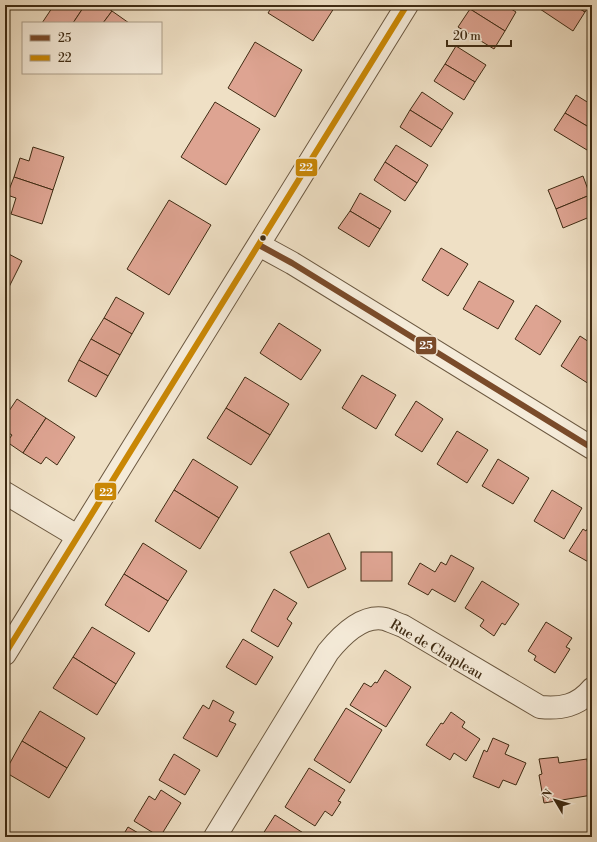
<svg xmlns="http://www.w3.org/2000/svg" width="597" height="842" font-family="'Libre Bodoni',serif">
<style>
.building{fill:#dea492;stroke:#3f2b13}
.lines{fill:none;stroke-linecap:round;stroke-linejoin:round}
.minor-casing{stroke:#6b5840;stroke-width:24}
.minor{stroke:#f5ebd9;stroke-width:22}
.bus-1-casing{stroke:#f5ebd9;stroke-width:9}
.bus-2-casing{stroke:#f5ebd9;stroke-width:9}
.bus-1{stroke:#7a4b2a;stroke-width:6}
.bus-2{stroke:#c98705;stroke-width:6}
.bus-dot{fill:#3f2b13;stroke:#f5ebd9;stroke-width:1.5}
.labels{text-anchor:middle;stroke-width:3.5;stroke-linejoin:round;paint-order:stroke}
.street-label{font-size:14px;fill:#3f2b13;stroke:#f5ebd9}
.line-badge{stroke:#f5ebd9;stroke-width:1.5}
.badge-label{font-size:11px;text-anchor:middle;font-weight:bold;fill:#fff}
</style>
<rect width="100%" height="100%" fill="#efe0c5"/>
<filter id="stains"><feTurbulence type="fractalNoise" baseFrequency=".005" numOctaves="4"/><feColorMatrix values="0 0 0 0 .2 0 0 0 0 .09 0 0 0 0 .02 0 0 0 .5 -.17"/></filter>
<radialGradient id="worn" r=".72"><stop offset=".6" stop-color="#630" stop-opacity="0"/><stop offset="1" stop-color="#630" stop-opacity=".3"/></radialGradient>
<g class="building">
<polygon points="54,5 85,5 73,23 42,23"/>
<polygon points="85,5 103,5 112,11 103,23 73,23"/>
<polygon points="273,5 336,5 313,41 268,13"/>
<polygon points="472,5 505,5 516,12 505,31 470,9"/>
<polygon points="534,5 574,5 585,12 573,31"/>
<polygon points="574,5 590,5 585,12"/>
<polygon points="470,9 505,31 494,49 458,27"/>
<polygon points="112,11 129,23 103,23"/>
<polygon points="255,42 302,70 275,117 228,88"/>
<polygon points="456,46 486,65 475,82 445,64"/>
<polygon points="445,64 475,82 464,100 434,81"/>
<polygon points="422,92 453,113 442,130 410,110"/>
<polygon points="576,95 592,105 592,129 565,113"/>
<polygon points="215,102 260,129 226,185 181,157"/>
<polygon points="410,110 442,130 431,147 400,127"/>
<polygon points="565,113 592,129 592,142 587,150 554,130"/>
<polygon points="396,145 428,165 417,183 385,162"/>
<polygon points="33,147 64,157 53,190 14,177 20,158 29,161"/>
<polygon points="385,162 417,183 405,201 374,180"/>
<polygon points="583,176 590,195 556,209 548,190"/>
<polygon points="14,177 53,190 42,224 11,214 16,198 7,195"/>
<polygon points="360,193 391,211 380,229 350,211"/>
<polygon points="590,195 592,216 563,228 556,209"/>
<polygon points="169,200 211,225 169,295 127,269"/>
<polygon points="350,211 380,229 369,247 338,228"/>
<polygon points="441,248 468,264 448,296 422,280"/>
<polygon points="5,252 22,261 7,291 5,290"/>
<polygon points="479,281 514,301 498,329 463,309"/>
<polygon points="116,297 144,313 132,334 104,318"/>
<polygon points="536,305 561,321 540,355 515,339"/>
<polygon points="104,318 132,334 120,355 91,339"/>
<polygon points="279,323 321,350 301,380 260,353"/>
<polygon points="580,336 592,344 592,379 589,384 561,366"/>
<polygon points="91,339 120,355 108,376 79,360"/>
<polygon points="79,360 108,376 96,397 68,381"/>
<polygon points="362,375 396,395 376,429 342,408"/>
<polygon points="245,377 289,404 270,435 226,408"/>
<polygon points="17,399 46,418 23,453 7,442 12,435 5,431 5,417"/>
<polygon points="416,401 443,419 422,452 395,435"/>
<polygon points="226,408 270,435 251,465 207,438"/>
<polygon points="46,418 75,437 57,465 46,457 41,464 23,453"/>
<polygon points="457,431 488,450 467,483 437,464"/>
<polygon points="193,459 238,487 219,518 174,490"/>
<polygon points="498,459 529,478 513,504 482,486"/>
<polygon points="174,490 219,518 200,549 155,521"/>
<polygon points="552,490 582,508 564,539 534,521"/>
<polygon points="592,521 592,564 569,551 583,529 586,531"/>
<polygon points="329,533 346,569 308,588 290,552"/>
<polygon points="143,543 187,571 168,601 124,574"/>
<rect x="361" y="552" width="31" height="29"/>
<polygon points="451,555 474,568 455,602 432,589 428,595 408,584 420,563 435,572 441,562 446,565"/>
<polygon points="124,574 168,601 149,632 105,605"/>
<polygon points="482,581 519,604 505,625 502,623 494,636 480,626 484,620 465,608"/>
<polygon points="274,589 297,603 287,619 292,623 278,647 251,631"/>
<polygon points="546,622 572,638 566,647 570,649 555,673 534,660 536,656 528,651"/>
<polygon points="92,627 135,653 116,684 73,657"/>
<polygon points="243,639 273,657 256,685 226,667"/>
<polygon points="73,657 116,684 97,715 53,688"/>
<polygon points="385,670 411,687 386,727 350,705 364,683 371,687 375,682 377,683"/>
<polygon points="213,700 234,712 229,721 236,724 217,757 183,738 203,705 209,709"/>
<polygon points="346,708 382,730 350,783 314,760"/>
<polygon points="40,711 85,738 67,768 22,741"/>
<polygon points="451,712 465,722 462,727 480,739 466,761 454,753 450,760 426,745 441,723 443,724"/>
<polygon points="493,738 509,745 505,754 526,763 516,785 503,780 499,788 473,777 484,750 487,752"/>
<polygon points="22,741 67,768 49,798 5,772"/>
<polygon points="174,754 200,770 185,795 159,780"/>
<polygon points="558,757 559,763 587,759 592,795 544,803 539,775 542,774 539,759"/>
<polygon points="309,768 345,790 338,801 341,802 332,816 325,811 315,826 285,807"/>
<polygon points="161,790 181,803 160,837 134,821 149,796 155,800"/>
<polygon points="275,815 308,836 307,837 261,837"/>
<polygon points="128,827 145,837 122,837"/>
</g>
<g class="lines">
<defs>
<g id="minor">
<polyline points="259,245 292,263 592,448"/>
<polyline points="5,493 77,536"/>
<polyline points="5,654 407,5"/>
<path d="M215,837L328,652C341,636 362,614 385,619C391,621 397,624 403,626L540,707C561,709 578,706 592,689"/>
</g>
</defs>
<use href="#minor" class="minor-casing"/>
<use href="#minor" class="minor"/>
<defs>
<polyline id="bus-1" points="259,245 292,263 592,448"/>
<polyline id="bus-2" points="5,654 407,5"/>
</defs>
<use href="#bus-1" class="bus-1-casing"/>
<use href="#bus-2" class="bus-2-casing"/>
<use href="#bus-1" class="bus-1"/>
<use href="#bus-2" class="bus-2"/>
</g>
<circle class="bus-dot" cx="263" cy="238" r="3.5"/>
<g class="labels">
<g class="street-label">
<text transform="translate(437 649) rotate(30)" y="5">Rue de Chapleau</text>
</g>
</g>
<g class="line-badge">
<rect x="295" y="158" width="23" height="19" rx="4" fill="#c98705"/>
<rect x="415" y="336" width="22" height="19" rx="4" fill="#7a4b2a"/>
<rect x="94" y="482" width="23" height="19" rx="4" fill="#c98705"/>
</g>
<g class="badge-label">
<text x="306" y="171">22</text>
<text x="426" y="349">25</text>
<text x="106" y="496">22</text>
</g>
<rect width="597" height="842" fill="none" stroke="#efe0c5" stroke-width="20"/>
<rect x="6" y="6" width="585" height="830" fill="none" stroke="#3f2b13" stroke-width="2"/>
<rect x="10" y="10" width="577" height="822" fill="none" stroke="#3f2b13"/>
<rect x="22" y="22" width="140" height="52" fill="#f5ebd9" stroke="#ac9e8a"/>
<rect x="30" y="35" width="20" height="6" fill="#7a4b2a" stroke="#ac9e8a"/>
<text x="58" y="42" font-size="12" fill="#3f2b13">25</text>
<rect x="30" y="55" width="20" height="6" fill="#c98705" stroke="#ac9e8a"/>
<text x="58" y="62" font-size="12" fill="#3f2b13">22</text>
<g transform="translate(555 800) rotate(308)" stroke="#f5ebd9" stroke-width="3" paint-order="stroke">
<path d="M0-3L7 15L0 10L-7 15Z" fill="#3f2b13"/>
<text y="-6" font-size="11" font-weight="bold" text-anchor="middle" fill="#3f2b13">N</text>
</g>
<path d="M447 40v6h64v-6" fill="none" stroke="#3f2b13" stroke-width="2"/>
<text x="453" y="40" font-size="12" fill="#3f2b13" stroke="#f5ebd9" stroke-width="3" paint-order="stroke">20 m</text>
<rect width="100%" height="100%" filter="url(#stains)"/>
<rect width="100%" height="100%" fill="url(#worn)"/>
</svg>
